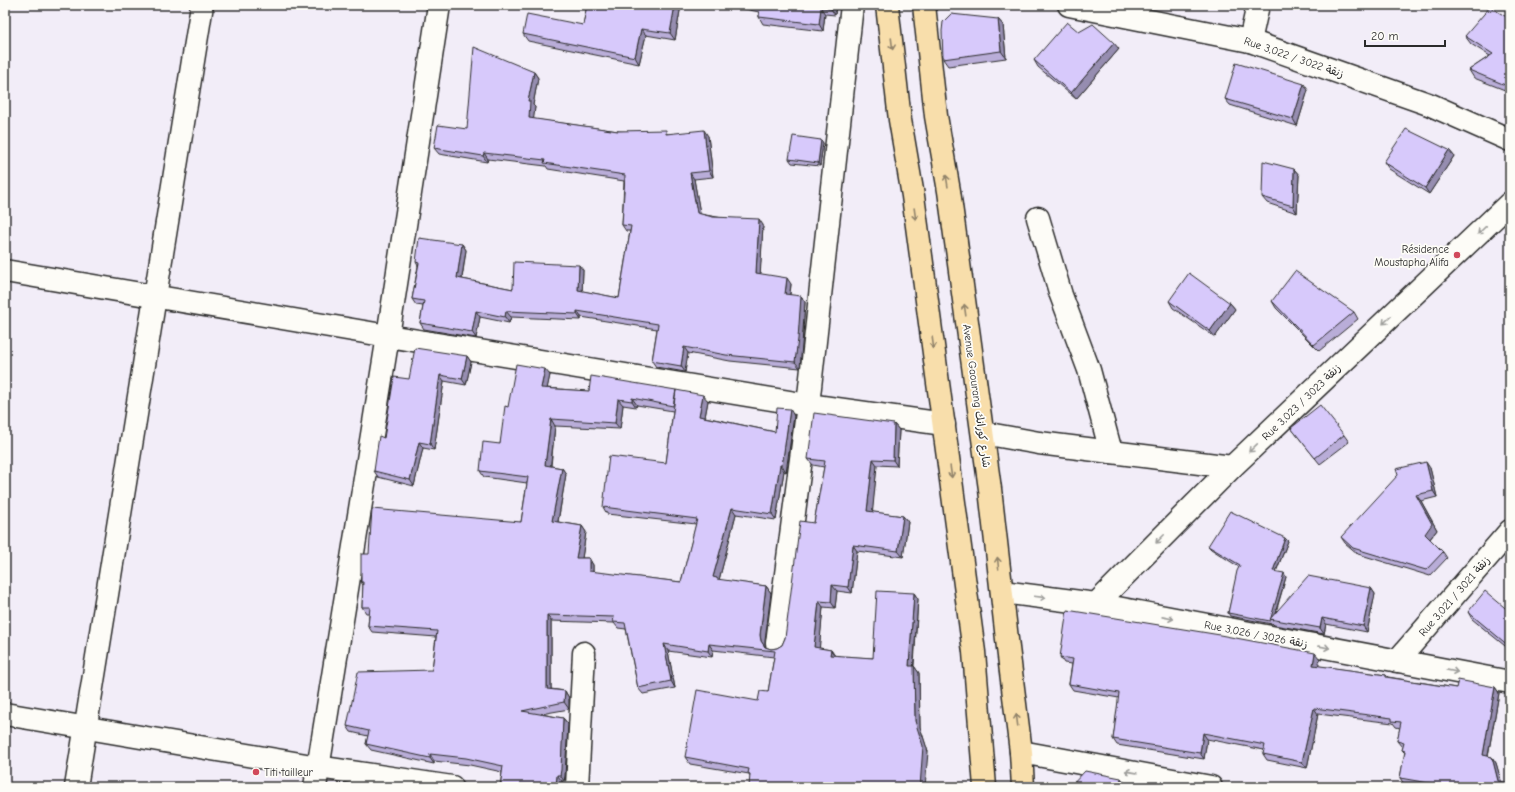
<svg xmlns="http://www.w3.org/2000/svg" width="1515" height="792" font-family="'Comic Neue','Playpen Sans Arabic',sans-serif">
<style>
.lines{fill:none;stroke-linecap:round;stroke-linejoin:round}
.minor-casing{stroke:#2b2b2b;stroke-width:25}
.major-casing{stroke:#2b2b2b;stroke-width:25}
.minor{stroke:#fdfcf7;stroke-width:22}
.major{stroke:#f8deab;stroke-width:22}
.wall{fill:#b9add8;stroke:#2b2b2b;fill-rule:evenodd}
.shaded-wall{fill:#968db0;stroke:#2b2b2b}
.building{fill:#d7c9fb;stroke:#2b2b2b}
.oneway{stroke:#92846b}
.oneway2{stroke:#9e9e9b}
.poi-dot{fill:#d1495b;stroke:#fdfcf7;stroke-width:1.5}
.labels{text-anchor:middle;stroke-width:3.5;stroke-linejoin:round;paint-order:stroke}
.street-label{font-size:11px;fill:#2b2b2b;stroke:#fdfcf7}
.poi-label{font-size:11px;fill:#2b2b2b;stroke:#fdfcf7;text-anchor:end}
</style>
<rect width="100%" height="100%" fill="#f2edf8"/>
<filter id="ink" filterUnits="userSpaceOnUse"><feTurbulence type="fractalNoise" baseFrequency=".025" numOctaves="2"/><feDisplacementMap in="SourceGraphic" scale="8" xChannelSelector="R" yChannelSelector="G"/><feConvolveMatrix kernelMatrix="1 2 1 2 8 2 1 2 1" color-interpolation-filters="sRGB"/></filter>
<g filter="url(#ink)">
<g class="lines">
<defs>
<g id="minor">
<polyline points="1069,5 1250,41 1431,105 1510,140"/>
<polyline points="1250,41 1258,5"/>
<polyline points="1038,218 1061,295 1089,370 1111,452"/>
<polyline points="5,271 388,336 808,405 944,424"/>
<polyline points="983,433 1039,443 1232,467"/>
<polyline points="1002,592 1096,604 1510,682"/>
<polyline points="1096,604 1232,467 1510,203"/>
<polyline points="777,643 808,405 852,5"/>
<polyline points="1397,661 1510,531"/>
<polyline points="5,714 318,767 452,787"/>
<polyline points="1021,752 1211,787"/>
<polyline points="76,787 202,5"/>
<polyline points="315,787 388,336 439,5"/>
<polyline points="577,787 584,653"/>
</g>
<g id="major">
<polyline points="887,5 900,120 913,196 974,652 985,787"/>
<polyline points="924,5 936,116 949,191 990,489 1008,648 1021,752 1023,787"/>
</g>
</defs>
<use href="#minor" class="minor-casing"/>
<use href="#major" class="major-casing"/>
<use href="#minor" class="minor"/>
<use href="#major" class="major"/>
</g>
<g class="wall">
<polygon points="587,5 681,5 675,40 646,35 639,64 528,41 523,34 583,25"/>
<polygon points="726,5 836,5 835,15 825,14 823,31 763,24 759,17 759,12"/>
<polygon points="998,19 1003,25 1006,58 948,66 943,59"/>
<polygon points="1510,19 1510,92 1474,78 1469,70 1490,56 1471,44 1465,36"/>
<polygon points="1079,32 1119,49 1076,99 1038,67 1034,60"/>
<polygon points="534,72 538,78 533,105 535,107 533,119 618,131 708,136 713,177 694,179 700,214 763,225 760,274 791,284 790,295 805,302 802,345 800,368 730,361 688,353 685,372 656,367 652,361 657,329 581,317 581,320 511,317 509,323 480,317 476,338 424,329 420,323 423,306 416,305 412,299 418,266 416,262 462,244 466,250 462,279 513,289 583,270 582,291 619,298 630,231 626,231 622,225 624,181 548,169 546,166 488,159 487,162 439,154 434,148 467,129"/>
<polygon points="1308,90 1297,126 1230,105 1225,99"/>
<polygon points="821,140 823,143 820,166 792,163 789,159"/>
<polygon points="1449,150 1454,156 1429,194 1389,169 1384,162"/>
<polygon points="1294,169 1299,175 1297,213 1267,203 1262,197"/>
<polygon points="1169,301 1230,303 1235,309 1215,337 1173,308"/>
<polygon points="1272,301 1354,312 1358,319 1319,351 1276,308"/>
<polygon points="467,356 471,362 466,385 444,381 434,450 423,448 414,486 378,477 374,471 384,438 409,379"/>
<path d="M550,375L547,388L708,401L705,417L775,432L794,416L788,465L786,472L784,471L776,520L736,514L719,580L766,586L771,593L765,641V647L771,649L777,648L782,645L785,638L814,523L824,467L813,465L808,459L894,424L899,430L897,466L877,465L872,512L903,516L908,522L903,557L857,551L852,593L837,591L835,608L823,607L819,648L831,650L835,656L873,658L914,593L918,599L914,666L919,673L920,727L928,752L750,776L749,774L690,764L685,757L758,701L768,692L774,657L713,650L712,657L668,651L675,688L643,694L638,688L626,629L618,628L614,623L551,621V689L565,691L569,698V709L541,714L563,718L568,724L565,776L564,781H562L561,787H500L502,772L470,765L434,761V764L371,750L366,744L368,736L351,732L347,726L432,670L436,637L372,632L368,626L369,613H366L362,607L363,585L361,582L369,554L521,522L527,483L484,477L480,471L500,444L508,407ZM623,405L636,407L637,405L673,411L666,463L603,507L607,514L696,524L681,582L593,572V565L589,558H582L586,532L582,526L558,522L566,474L562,468L551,466L555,426L620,429Z"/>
<polygon points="1291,428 1344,435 1349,442 1320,464"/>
<polygon points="1430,468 1437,497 1421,501 1437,530 1430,539 1443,552 1447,558 1430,576 1358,554 1345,543 1341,537"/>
<polygon points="1285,538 1288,541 1276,572 1286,577 1276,612 1371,588 1375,594 1367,632 1326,624 1324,634 1274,625 1272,623 1272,624 1230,616 1228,613 1239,567 1211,549 1208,546"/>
<polygon points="1468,612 1510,612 1510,650 1472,619"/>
<polygon points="1060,657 1320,659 1318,666 1386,675 1388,677 1456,688 1495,687 1499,693 1488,756 1492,757 1496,763 1501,781 1510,787 1420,787 1404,784 1400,778 1405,753 1402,750 1403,748 1402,747 1397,741 1400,728 1396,727 1393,723 1318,714 1307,768 1267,760 1263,754 1264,750 1207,739 1204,759 1117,745 1113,739 1119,698 1073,690 1069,684 1072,664 1064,663"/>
</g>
<g class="shaded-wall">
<polygon points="675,5 681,5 675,40 670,33"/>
<polygon points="831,5 836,5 835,15 831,9"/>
<polygon points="821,8 825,14 823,31 819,24"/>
<polygon points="998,19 1003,25 1006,58 1001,51"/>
<polygon points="641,29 646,35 639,64 635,57"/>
<polygon points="1114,43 1119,49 1076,99 1071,93"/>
<polygon points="534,72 538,78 533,105 535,107 533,124 529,118 528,101"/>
<polygon points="1304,84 1308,90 1297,126 1293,119"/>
<polygon points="704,130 708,136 713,177 709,171"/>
<polygon points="821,140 823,143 820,166 818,163"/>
<polygon points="1449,150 1454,156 1429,194 1425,188"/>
<polygon points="484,153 488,159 487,162 483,156"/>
<polygon points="1294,169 1299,175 1297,213 1293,206"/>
<polygon points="690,173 694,179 701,219 697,213"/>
<polygon points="759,219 763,225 760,279 756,273"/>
<polygon points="462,244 466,250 461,284 457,278"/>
<polygon points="579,265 583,270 582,296 578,290"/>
<polygon points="787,278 791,284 789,300 785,294"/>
<polygon points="801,296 805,302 802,345 800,368 795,362"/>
<polygon points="1230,303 1235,309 1215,337 1210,331"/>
<polygon points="476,311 480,317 476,338 472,332"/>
<polygon points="506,311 511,317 509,323 505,317"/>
<polygon points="577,311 581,317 581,320 577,314"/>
<polygon points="684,347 688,353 685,372 681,366"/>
<polygon points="467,356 471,362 466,385 462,379"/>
<polygon points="545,369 550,375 546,394 541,388"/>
<polygon points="440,375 444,381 434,450 430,444"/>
<polygon points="703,395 708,401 704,422 699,416"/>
<polygon points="632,398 637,405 636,407 632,401"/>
<polygon points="618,399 623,405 620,429 615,423"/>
<polygon points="790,409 794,416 786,472 782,465"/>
<polygon points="551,419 555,426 550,471 545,465"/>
<polygon points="894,424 899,430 897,466 893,460"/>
<polygon points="419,442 423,448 414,486 410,480"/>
<polygon points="873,459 877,465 872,517 867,511"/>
<polygon points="1426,462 1430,468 1437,497 1433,491"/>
<polygon points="780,465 784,471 776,520 772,514"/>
<polygon points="562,468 566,474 557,527 552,521"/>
<polygon points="1416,495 1421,501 1437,530 1429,540 1425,534"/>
<polygon points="732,508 736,514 719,580 713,577"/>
<polygon points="903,516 908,522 903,557 898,551"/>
<polygon points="582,526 586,532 581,565 576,558"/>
<polygon points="1285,538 1288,541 1275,574 1273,571"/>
<polygon points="853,545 857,551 852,593 848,587"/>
<polygon points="589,558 593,565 593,578 589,571"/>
<polygon points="1284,573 1286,577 1273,620 1270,619"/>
<polygon points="832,585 837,591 835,608 831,602"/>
<polygon points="766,586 771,593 765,641 765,647 761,641 760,635"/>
<polygon points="1371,588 1375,594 1367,632 1363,626"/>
<polygon points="914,593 918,599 913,673 909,666"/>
<polygon points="819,601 823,607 819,653 814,647"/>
<polygon points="547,615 551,621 551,695 547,689"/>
<polygon points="1322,618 1326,624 1324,634 1320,628"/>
<polygon points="664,644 668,651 675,688 671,681"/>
<polygon points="709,644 713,650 712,657 708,651"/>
<polygon points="831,650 835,656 830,655"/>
<polygon points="1315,653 1320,659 1317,671 1313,665"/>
<polygon points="914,666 919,673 920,727 928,752 925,787 920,787 915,721"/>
<polygon points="1495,687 1499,693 1487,761 1483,755"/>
<polygon points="565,691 569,698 569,709 564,702"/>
<polygon points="1314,708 1318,714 1307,768 1302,762"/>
<polygon points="563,718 568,724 565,776 564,781 560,775"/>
<polygon points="1203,733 1207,739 1204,759 1200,753"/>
<polygon points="430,754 434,761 434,764 430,758"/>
<polygon points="1492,757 1496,763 1503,787 1498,781"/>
<polygon points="557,775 562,781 561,787 556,787"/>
<polygon points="1121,778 1126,784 1125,787 1120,787"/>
</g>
<g class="building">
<polygon points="587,5 675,5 670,33 641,29 635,57 523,34 527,14 583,25"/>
<polygon points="753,5 831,5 831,9 821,8 819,24 759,17 760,6"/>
<polygon points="1490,7 1510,19 1510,87 1469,70 1493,54 1465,36"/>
<polygon points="951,14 998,19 1001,51 943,59 942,31 943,22"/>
<polygon points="1067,22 1079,32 1093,24 1114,43 1071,93 1034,60"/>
<polygon points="474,47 534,72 528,101 530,101 529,118 618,131 666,130 666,134 704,130 709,171 690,173 697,213 713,217 759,219 756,273 787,278 785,294 801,296 798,339 795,362 726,355 684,347 681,366 652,361 658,324 577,311 577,314 506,311 505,317 476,311 472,332 420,323 424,301 412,299 419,263 416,262 419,238 462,244 457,278 513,289 514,262 579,265 578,290 619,298 631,226 622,225 625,175 544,163 545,160 484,153 483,156 434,148 438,125 467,129"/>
<polygon points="1236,63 1304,84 1293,119 1225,99"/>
<polygon points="1406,129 1449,150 1425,188 1384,162"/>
<polygon points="793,136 821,140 818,163 789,159"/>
<polygon points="1263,161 1294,169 1293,206 1262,197"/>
<polygon points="1295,271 1354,312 1314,345 1272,301"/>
<polygon points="1189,273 1230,303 1210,331 1169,301"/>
<polygon points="415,348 467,356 462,379 440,375 430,444 419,442 410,480 374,471 379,436 384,438 394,377 409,379"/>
<polygon points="516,364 545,369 541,388 589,391 591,376 676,390 673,406 632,398 632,401 618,399 615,423 551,419 545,465 562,468 552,521 582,526 576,558 589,558 589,571 681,582 697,519 603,507 609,456 666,463 676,390 703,395 699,416 775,432 777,408 790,409 783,459 782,465 780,465 772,514 732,508 713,577 717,578 717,579 766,586 760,635 761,641 765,647 771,649 777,648 782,645 785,638 800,521 814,523 825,461 808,459 814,413 894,424 893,460 873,459 867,511 903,516 898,551 853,545 848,587 832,585 831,602 819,601 814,647 831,650 830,655 873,658 877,591 914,593 909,666 914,666 915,721 923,746 920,787 749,787 750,774 748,773 749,769 685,757 697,690 758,701 760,691 768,692 775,651 709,644 708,651 664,644 671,681 638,688 625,623 613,622 614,617 547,615 547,689 565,691 564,702 522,711 563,718 561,770 560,775 557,775 556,787 500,787 503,766 466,758 430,754 430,758 366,744 369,731 347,726 358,672 432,670 437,631 368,626 370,607 362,607 363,582 361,582 361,554 369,554 372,509 521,522 528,477 480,471 483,442 500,444 505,406 508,407"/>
<polygon points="1320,405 1344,435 1315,458 1291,428"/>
<polygon points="1426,462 1433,491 1416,495 1432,524 1425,534 1443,552 1426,570 1353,548 1341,537 1398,475 1396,469"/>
<polygon points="1230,511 1285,538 1273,571 1284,573 1270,621 1228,613 1237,571 1240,565 1208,546"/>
<polygon points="1308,576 1371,588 1363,626 1322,618 1320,628 1270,619"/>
<polygon points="1485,591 1510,612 1510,644 1509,646 1468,612"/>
<polygon points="1067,610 1220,635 1315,653 1313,665 1386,675 1386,677 1456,688 1458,680 1495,687 1483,755 1492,757 1498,781 1510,783 1510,787 1440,787 1440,785 1400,778 1405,751 1402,750 1404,743 1397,741 1401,722 1392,721 1392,718 1314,708 1302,762 1263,754 1265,745 1203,733 1200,753 1113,739 1119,693 1069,684 1073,659 1060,657"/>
<polygon points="1085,771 1121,778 1120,787 1070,787"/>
</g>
<defs><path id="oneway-shaft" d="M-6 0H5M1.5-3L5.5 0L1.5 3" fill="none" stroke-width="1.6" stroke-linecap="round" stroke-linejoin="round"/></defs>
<g class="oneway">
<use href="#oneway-shaft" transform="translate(892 44) rotate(83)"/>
<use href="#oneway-shaft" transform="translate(947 181) rotate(-99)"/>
<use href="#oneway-shaft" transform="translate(915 214) rotate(82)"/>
<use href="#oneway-shaft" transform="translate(965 310) rotate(-98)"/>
<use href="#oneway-shaft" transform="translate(933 343) rotate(82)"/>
<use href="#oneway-shaft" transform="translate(951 472) rotate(82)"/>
<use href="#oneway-shaft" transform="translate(998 563) rotate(-96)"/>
<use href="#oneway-shaft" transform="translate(1017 720) rotate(-97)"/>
</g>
<g class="oneway2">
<use href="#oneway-shaft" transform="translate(1482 230) rotate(136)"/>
<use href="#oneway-shaft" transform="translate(1387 320) rotate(136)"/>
<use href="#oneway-shaft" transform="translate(1253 448) rotate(136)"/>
<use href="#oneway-shaft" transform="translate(1160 539) rotate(135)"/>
<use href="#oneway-shaft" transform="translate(1040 597) rotate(7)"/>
<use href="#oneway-shaft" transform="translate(1168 618) rotate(11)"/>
<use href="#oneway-shaft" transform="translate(1324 647) rotate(11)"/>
<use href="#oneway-shaft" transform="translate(1452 671) rotate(11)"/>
<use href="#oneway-shaft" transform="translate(1131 772) rotate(-170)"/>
</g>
</g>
<g class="poi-dot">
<circle cx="1457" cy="255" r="4"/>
<circle cx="256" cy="772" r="4"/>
</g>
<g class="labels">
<g class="street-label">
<text transform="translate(1294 57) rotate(19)" y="4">Rue 3,022 / زنقة 3022</text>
<text transform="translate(977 396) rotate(82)" y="4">Avenue Gaourang شارع كورانك</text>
<text transform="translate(1301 402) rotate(-44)" y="4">Rue 3,023 / زنقة 3023</text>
<text transform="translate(1454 596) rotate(-49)" y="4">Rue 3,021 / زنقة 3021</text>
<text transform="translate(1256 634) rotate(11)" y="4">Rue 3,026 / زنقة 3026</text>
</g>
<g class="poi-label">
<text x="1449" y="253">Résidence<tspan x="1449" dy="13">Moustapha Alifa</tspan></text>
<text x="264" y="776" text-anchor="start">Titi tailleur</text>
</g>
</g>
<rect width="1515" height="792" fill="none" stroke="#fdfcf7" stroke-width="20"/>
<rect x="10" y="10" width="1495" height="772" fill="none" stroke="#2b2b2b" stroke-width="1.5" filter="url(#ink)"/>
<path d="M1365 40v6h80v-6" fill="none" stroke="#2b2b2b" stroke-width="2"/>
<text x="1371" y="40" font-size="12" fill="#2b2b2b" stroke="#fdfcf7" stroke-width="3" paint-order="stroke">20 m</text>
</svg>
